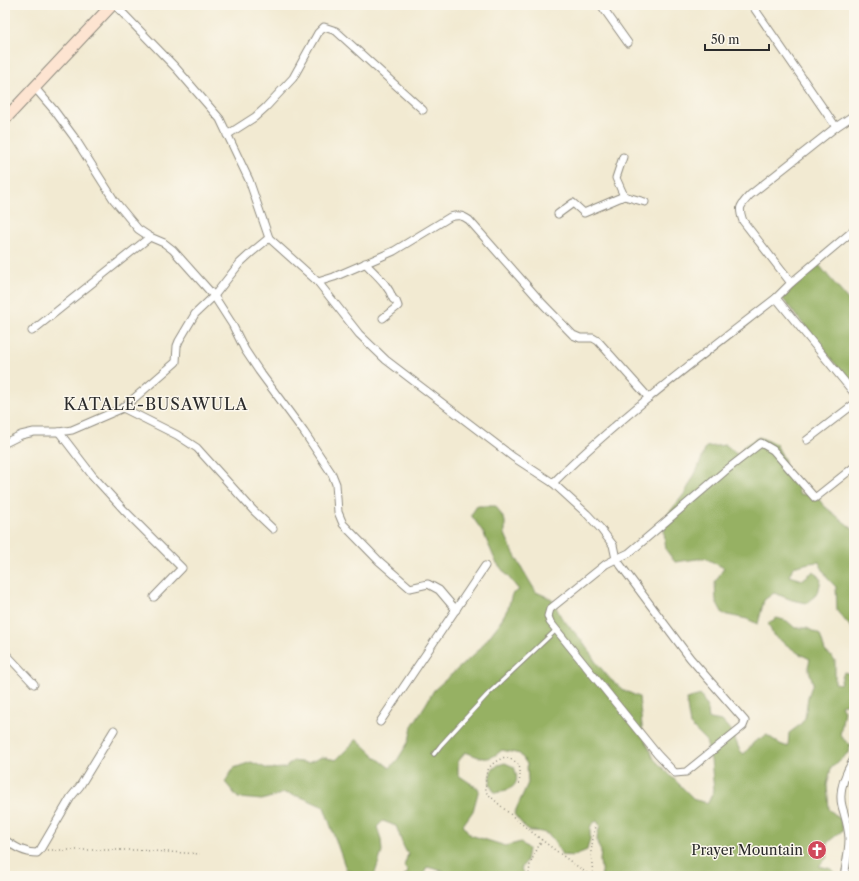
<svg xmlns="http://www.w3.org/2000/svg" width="859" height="881" font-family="'Libre Caslon Text',serif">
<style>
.forest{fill:#96b163;stroke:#606e47}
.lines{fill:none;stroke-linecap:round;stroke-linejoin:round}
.service-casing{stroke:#8e8a7e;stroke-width:5.5}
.minor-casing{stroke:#8e8a7e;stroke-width:9}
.secondary-casing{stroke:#8e8a7e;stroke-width:13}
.path{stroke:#8e8a7e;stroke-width:1.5;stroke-dasharray:1 3;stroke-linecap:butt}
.service{stroke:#fff;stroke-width:3.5}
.minor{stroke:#fff;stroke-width:7}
.secondary{stroke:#fde4d1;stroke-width:11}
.labels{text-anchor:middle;stroke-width:3;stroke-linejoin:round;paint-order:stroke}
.poi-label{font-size:14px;fill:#2b2b2b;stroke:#fbf7ec;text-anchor:end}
.quarter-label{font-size:16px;letter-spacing:1px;fill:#2b2b2b;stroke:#fbf7ec}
</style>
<rect width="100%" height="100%" fill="#fbf7ec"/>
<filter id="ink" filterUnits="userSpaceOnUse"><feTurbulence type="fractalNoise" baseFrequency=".025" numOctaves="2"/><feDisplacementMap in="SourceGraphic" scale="8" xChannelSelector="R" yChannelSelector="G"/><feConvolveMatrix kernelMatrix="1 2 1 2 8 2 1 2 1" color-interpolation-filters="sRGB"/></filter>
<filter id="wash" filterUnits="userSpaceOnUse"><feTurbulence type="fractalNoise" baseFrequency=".012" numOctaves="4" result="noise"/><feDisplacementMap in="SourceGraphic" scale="16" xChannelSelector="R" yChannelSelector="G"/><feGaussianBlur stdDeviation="0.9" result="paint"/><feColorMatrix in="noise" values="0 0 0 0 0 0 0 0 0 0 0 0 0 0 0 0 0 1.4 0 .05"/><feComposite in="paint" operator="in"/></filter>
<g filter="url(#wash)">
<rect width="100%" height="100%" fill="#f2ead2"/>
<g class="forest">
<polygon points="819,265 854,307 854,387 782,298"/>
<polygon points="759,437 776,444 785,461 782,473 798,482 799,494 816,495 823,505 854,530 854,631 837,611 836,587 827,578 819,562 809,563 793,567 789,576 802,580 814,571 821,580 818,593 807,603 792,600 774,593 764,600 758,624 747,619 723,614 716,601 715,582 724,568 705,558 675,562 666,550 664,532 669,513 685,493 698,468 706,447 726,445 738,455 744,446"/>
<path d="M477,506H496L505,521V534L511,548L524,572L536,592L552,599L561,617L584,643L595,661L610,679L623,690L639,697L643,735L654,759L695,800L708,803L714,790L711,760L706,741L690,725L686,699L701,695L708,710L709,719L722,721L732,732L740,751L744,754L754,742L767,735L780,744L788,747L789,733L800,725L805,718L808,697L813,683L808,667L810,659L798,653L773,635L768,623L777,618L787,621L795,628H807L820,635L825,651L835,660V683L840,684L844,672L854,675V708L849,703L841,705L844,711L840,736L850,745L848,753L831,768L827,785L829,809L840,819L843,830L828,842L827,858L819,866L832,869L836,876H715L704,872L692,876H602L600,861L601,851C595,842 597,836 600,826L597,821C587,825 591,831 590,839C589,842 588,846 587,850L573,856L562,855C552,836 551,831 528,831L514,814L528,783L527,764L520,754L502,750C487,763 482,758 465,752L458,762V775L479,789L473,811L463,825L470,835L506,846L521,842L528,849L526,861L521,869L525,876H450L443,871L427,867L423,876H404L408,872L404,866L408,854C402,846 400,835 396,826L383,821L377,827L381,839L382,852L374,876H361L346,869L324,807L301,797L284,793L262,800L238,798L225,782L234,768L251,762L268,769L285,768L293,761L308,763L322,757L336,760L357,739L377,758L390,768L398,759L409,741L412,726L426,704L434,690L479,650L499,624L508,608L512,594L519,590L496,562L483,532L471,515Z"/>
<path d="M505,763L514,767C521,786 513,789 495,793L490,785L491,771L498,765Z"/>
</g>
</g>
<g filter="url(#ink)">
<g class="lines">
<defs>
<polyline id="service" points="434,754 441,745 487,695 556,630"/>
<g id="minor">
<polyline points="115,5 176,68 220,119 249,180 269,238 318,282 359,334 386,360 513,457 553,483 587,514 600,528 613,545 616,559 629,553 725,471 761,443 773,450 815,498 854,467"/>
<polyline points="601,5 628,43"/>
<polyline points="752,5 836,127"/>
<polyline points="35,88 54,110 74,137 114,200 138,229 150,237 164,243 173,250 214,296 232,324 245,350 259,371 304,432 332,474 336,484 338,512 343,524 379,561 410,588 428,584 439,590 456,610"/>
<polyline points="227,135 255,117 266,107 293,78 318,33 324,27 336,31 423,110"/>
<polyline points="623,157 616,178 624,196"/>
<polyline points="558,214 573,203 584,213 624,196 645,202"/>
<path d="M365,263C375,274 388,284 393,299L396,301L398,306L383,318"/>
<path d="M318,282L334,277L394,251L450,217C458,215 462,215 469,220L543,304L573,335L580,338H593L598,341L649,398"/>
<path d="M791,283L743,221C738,207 740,206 750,195L836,127L854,115"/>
<polyline points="776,298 854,393"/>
<polyline points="32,331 150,237"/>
<polyline points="123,408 176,362 177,346 179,341 195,314 214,296 240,263 252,252 269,238"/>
<polyline points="59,432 92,475 124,510 182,568 154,597"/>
<polyline points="807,440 854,404"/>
<polyline points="5,443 21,435 34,432 59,432 72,430 123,408 177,435 197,448 253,510 273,529"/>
<path d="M553,483C622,415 700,357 776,298L791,283L854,230"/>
<polygon points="616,559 690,658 745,721 743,726 686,772 675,773 657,754 550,622 548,616 550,609 606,564"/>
<polyline points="5,653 34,684"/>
<polyline points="380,722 485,566"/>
<path d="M5,840C15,847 24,853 37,853L40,850L71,797L80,786L114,730"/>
<path d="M844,876C846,864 849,851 849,839C849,828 845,817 842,806C838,790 846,772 854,759"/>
</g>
<polyline id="secondary" points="5,119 112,5"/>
</defs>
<use href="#service" class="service-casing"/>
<use href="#minor" class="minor-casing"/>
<use href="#secondary" class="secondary-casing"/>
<g class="path">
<path d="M519,784C521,767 522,763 505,757C486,765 485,772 486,792C518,823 554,850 591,876"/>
<polyline points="48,850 135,850 200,854"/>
<polyline points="345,874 350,876"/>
<polyline points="532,876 529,874 530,864 542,839"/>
<polyline points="593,876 591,852 595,825"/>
</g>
<use href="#service" class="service"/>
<use href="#minor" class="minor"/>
<use href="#secondary" class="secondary"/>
</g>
</g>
<defs>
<symbol id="church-disc" viewBox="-11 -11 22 22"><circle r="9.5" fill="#d1495b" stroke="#fbf7ec"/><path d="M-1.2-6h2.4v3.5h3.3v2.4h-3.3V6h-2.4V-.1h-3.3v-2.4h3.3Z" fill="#fff"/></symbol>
</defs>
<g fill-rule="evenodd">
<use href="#church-disc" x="806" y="839" width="22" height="22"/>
</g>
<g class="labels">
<g class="poi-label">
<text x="803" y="855">Prayer Mountain</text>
</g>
<g class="quarter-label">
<text x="156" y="410">KATALE-BUSAWULA</text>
</g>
</g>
<rect width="859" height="881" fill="none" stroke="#fbf7ec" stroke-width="20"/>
<path d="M705 44v6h64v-6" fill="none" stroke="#2b2b2b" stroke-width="2"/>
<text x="711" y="44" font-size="12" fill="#2b2b2b" stroke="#fbf7ec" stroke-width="3" paint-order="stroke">50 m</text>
</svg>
